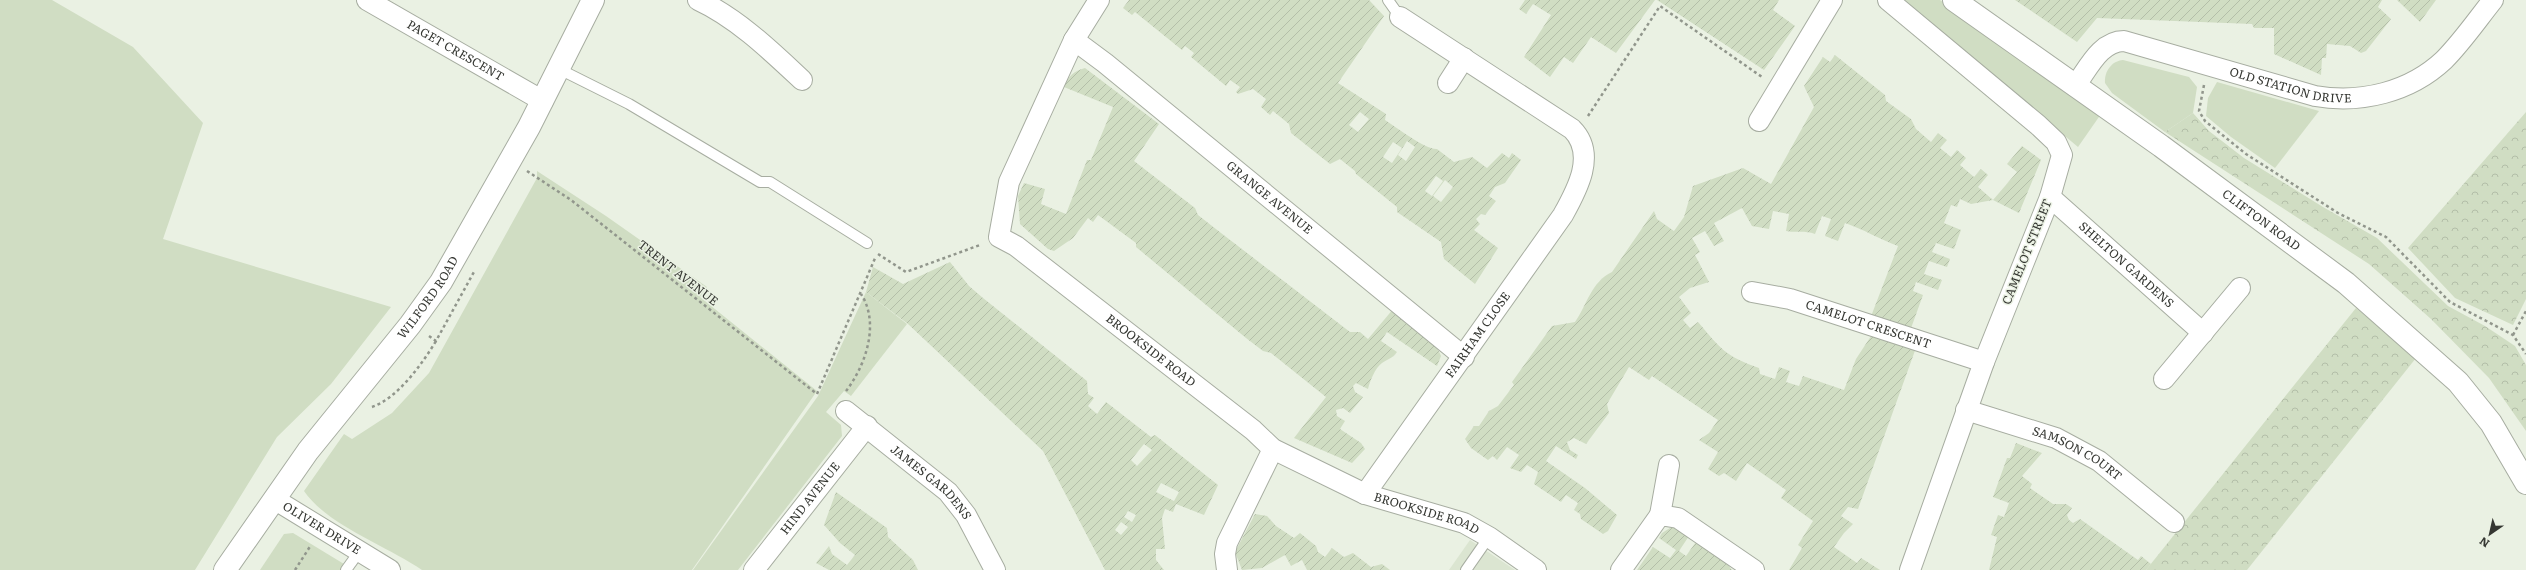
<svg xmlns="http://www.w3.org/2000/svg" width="2526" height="570" font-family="Literata,serif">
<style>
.built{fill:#dbe5d1}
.green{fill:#d0ddc3}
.forest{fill:url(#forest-crowns)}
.garden{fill:url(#garden-furrows);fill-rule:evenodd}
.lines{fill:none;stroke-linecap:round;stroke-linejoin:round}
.service-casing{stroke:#a7ada1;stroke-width:12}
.minor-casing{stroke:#a7ada1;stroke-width:22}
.tertiary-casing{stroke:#a7ada1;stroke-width:24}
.secondary-casing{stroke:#a7ada1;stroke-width:24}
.path{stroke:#91968c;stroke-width:2.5;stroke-dasharray:3 3;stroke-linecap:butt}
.service{stroke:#fff;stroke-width:10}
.minor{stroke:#fff;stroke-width:20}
.tertiary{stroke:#fff;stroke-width:22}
.secondary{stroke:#fff;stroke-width:22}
.labels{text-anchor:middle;stroke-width:3;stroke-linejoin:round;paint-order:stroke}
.street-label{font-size:12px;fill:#353732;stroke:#eaf1e3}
</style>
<defs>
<pattern id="forest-crowns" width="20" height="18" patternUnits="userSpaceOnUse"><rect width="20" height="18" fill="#d0ddc3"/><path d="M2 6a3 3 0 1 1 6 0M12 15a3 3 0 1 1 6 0" fill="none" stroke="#b3bea8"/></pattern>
<pattern id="garden-furrows" width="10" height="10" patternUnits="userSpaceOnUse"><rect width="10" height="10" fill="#d0ddc3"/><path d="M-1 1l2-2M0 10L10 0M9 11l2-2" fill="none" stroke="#b3bea8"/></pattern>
</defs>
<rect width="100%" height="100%" fill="#eaf1e3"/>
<polygon class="built" points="1470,540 1515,570 1449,570"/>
<g class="green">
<polygon points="0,0 52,0 133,47 203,123 163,239 391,307 331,384 277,437 195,570 0,570"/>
<polygon points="1903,0 1940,0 2101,114 2078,147"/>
<path d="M2123,60L2189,77L2197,87L2193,113L2165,132L2112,93L2105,83C2104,71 2112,61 2123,60Z"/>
<polygon points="2217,82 2319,111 2275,168 2231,137 2206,116 2208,98"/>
<path d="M537,171L606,216L707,287L700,297L817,391L692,570H422C387,546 327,525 304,491L344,434L352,439L392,413L429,373L537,178Z"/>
<polygon points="866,292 907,324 851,396 844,391 826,412 841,425 842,436 738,570 693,570 818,396"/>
<polygon points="293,533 344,564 340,570 260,570 284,534"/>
</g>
<g class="forest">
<polygon points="2526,112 2526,299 2513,325 2455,298 2408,248"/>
<polygon points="2193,113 2209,131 2244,158 2323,207 2377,238 2448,306 2485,326 2515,346 2526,365 2526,431 2489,378 2431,319 2369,264 2165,132"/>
<polygon points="2356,308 2416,358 2247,570 2146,570"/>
</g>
<g class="garden">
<path d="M1129,0H1369L1384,16L1338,83L1386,114L1385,120C1396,127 1426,150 1437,149L1454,162L1472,157L1487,168L1502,153L1509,158L1512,153L1521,160L1505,183L1495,187L1489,196L1496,201L1485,215L1481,214L1476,219L1480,224L1474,230L1498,248L1475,284L1444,259L1441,242L1397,212V207L1356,174L1355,171L1340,159L1330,164L1291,133L1289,124L1273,111L1270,115L1261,107L1266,99L1253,89L1238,94L1236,92L1240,87L1230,80L1226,86L1191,57L1194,53L1185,46L1182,50L1135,12L1132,15L1123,8ZM1360,112L1369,119L1358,132L1349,125ZM1407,141L1415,147L1406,161L1398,155ZM1393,142L1402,148L1392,163L1383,157ZM1436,176L1443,181L1432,196L1425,191ZM1445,180L1453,187L1441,202L1433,196Z"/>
<polygon points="1525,0 1655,0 1616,53 1591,37 1573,63 1564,57 1550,77 1524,57 1551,15 1533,4 1526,14 1519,9"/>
<polygon points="1657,0 1779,0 1773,10 1795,26 1764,70"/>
<polygon points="2015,0 2382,0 2378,7 2391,19 2366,51 2361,53 2350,46 2327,44 2326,58 2322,58 2321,75 2274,54 2274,28 2254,28 2252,24 2097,18 2077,42"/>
<polygon points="2397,0 2436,0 2420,22"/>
<path d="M1835,55L1885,95L1886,101L1911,119L1916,129L1931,142L1938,133L1947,140L1940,148L1951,157L1957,150L1966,158L1960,165L1974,177L1981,169L1988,175L1978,187L1993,200L2017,172L2007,164L2022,146L2041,160L2019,213L1993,200L1971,204L1960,199L1957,207L1951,205L1944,223L1961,230L1954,249L1936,243L1932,252L1950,259L1947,267L1929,261L1924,274L1942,280L1938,290L1916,282L1913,291L1923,295L1910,331L1870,319L1898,246C1879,239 1863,229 1845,223L1838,241L1825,236L1831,219L1822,216L1815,234C1805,230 1796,233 1786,231L1789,214L1773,211L1769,229L1752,226L1742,208L1714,223L1724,241L1714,246L1705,231L1692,238L1700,252L1695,255L1709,282L1690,288L1679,297L1691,313L1683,320L1690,328L1698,322C1721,349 1725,356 1759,368L1760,374L1775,379L1779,367L1790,371L1786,382L1799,386L1803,376L1844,390L1856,359L1875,330L1917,345L1858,509L1848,507L1841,516L1853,524L1844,533L1834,547L1857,563L1861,558L1880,570H1789L1802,548L1798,545L1813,521L1781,498L1786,490L1747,463L1736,481L1724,473L1719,476L1708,469L1718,452L1699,440L1709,433L1718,420L1652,376L1649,380L1629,367L1607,404L1609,413L1586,444L1574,438L1567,442L1570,450L1578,455L1576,459L1556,446L1546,461L1585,488L1617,515L1608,531L1603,534L1581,519L1580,514L1574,510L1578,503L1566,495L1561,502L1534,484L1538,472L1527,465L1521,472L1510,468L1519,455L1507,447L1497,460L1493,456L1488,460L1471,448L1465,439L1474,426H1479L1489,411L1498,406L1514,385L1512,382L1552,326L1575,322C1587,305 1591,282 1612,272L1654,211L1657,219L1674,231L1684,217L1693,186L1743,168L1771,184L1814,107L1804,86L1823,57L1830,62Z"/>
<path d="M1085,68L1159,124L1134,161L1195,208L1198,215L1221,233L1350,332H1360L1368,339L1394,308C1410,321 1434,336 1441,356L1437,366L1387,332L1381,341L1397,352C1392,359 1389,358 1382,363C1375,368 1370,381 1368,389L1356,383L1353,386L1355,392L1363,397L1350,413L1343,408L1336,410L1337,416L1345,421L1340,429L1361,443L1365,449L1352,463L1294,438L1326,397L1271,353L1263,351L1246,338L1136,247V243L1098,215L1093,222L1088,218L1073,238L1054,251L1048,249L1020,224L1018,196L1024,183L1045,189L1041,204L1066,214L1087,160H1091L1113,107L1064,87C1068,76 1074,71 1085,68Z"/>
<path d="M950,262L969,286L983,298L1087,381L1088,394L1094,398L1088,406L1097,414L1106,402L1151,437L1155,435L1218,485L1204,515L1176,504L1173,512L1165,509L1162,518L1165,549H1156V560L1164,570H1105L1043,451L908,324L866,292L873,267L903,284ZM1144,444L1152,450L1137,466L1131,460ZM1161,483L1179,492L1174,501L1156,492ZM1128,511L1136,515L1132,522L1124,517ZM1121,522L1128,527L1121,535L1115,530Z"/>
<polygon points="2016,443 2042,453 2022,476 2032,484 2030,488 2053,504 2066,504 2072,508 2067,515 2069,520 2073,523 2080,519 2138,560 2141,556 2151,564 2146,570 1989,570 1997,537 1991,535 1998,515 2004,517 2009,503 1993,497 2007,458 2010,458"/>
<polygon points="836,492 887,528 888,537 913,560 918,570 829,570 816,563 829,546 832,554 847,565 855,555 840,543 824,525"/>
<polygon points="1255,514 1267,516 1276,526 1294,538 1300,533 1316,546 1318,552 1325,557 1332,548 1344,557 1353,553 1371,567 1382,564 1390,570 1307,570 1302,560 1291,566 1285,555 1262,568 1242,570 1235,552"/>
<polygon points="1673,526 1691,533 1679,551 1686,556 1698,539 1720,555 1732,570 1637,570 1653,547 1670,558 1676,550 1659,538 1662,533"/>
</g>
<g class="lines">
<defs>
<g id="service">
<polyline points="1388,0 1400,17"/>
<polyline points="559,69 629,104 760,182 770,182 867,243"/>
<polyline points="346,570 359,552"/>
<polyline points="1466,570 1489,537"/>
</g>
<g id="minor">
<path id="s1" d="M367,0L543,101"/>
<path d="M698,0C737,18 771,51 802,80"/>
<path id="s2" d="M1099,0L1074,40L1009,182L999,237L1016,246L1253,430L1273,449L1365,494L1464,523L1489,537L1536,570"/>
<polyline points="1888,0 2038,125 2056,142 2062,155 2050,197 1984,362 1910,570"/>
<path id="s3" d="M1074,40L1105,63L1464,357"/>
<polyline points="1448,83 1464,58"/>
<path id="s4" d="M2075,86C2088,69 2100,41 2124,41L2315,96C2361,104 2410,92 2444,60C2462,42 2477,20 2493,0"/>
<polyline points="1759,121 1832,0"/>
<path id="s5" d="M2050,197L2203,333"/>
<path id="s6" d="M1752,292L1790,299L1984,362"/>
<polyline points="2164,379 2240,288"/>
<path id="s7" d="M1966,410L2056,438L2099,461L2174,522"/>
<path id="s8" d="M846,411L948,492L966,515L995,570"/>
<path id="s9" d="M1365,494L1563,215C1577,190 1597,154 1572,129L1400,17"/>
<path id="s10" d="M274,499L390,570"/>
<polyline points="1660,515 1669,465"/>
<path id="s11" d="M754,570L867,426"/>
<polyline points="1227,570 1225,554 1227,543 1273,449"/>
<polyline points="1621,570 1660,515 1678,518 1754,570"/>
</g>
<g id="tertiary">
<path id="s12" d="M1954,0L2161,146L2346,283L2458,382L2491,423L2526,483"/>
</g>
<g id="secondary">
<path id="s13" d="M225,570L308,451L410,325L441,282L529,127L593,0"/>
</g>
</defs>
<use href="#service" class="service-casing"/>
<use href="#minor" class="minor-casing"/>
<use href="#tertiary" class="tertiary-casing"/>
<use href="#secondary" class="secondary-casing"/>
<g class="path">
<polyline points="2204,85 2199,111 2205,121 2246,154 2338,213 2386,237 2450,302 2513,335 2526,354"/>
<polyline points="1588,116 1660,6 1762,77"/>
<polyline points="527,171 571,200 817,394 876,256"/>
<polyline points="878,254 906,272 980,245"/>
<polyline points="2513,335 2526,311"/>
<polyline points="429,336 436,341 475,270"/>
<path d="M846,391C866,365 880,323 861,294"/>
<path d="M372,407C398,398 422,364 436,341"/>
<polyline points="295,570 311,545"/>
</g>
<use href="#service" class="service"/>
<use href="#minor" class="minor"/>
<use href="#tertiary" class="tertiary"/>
<use href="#secondary" class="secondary"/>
</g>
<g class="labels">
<g class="street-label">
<text dy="4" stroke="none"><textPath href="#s1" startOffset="102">PAGET CRESCENT</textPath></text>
<text dy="4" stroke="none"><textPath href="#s4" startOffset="242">OLD STATION DRIVE</textPath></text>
<text dy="4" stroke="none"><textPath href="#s3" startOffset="251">GRANGE AVENUE</textPath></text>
<text dy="4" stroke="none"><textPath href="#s12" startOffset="378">CLIFTON ROAD</textPath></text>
<text transform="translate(2027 252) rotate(-68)" y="4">CAMELOT STREET</text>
<text dy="4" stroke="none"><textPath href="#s5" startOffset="102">SHELTON GARDENS</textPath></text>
<text transform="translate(678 273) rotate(38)" y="4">TRENT AVENUE</text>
<text dy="4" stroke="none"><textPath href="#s13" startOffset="340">WILFORD ROAD</textPath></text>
<text dy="4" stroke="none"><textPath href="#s6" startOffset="121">CAMELOT CRESCENT</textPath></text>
<text dy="4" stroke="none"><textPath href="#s9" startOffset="195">FAIRHAM CLOSE</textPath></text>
<text dy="4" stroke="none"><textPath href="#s2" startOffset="449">BROOKSIDE ROAD</textPath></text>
<text dy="4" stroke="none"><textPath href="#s7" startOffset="120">SAMSON COURT</textPath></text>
<text dy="4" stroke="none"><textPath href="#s8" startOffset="111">JAMES GARDENS</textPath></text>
<text dy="4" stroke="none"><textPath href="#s11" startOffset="91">HIND AVENUE</textPath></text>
<text dy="4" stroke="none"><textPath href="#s2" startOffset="773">BROOKSIDE ROAD</textPath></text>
<text dy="4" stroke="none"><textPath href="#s10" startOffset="56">OLIVER DRIVE</textPath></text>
</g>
</g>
<g transform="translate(2490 534) rotate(214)" stroke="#eaf1e3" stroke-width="3" paint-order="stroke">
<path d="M0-3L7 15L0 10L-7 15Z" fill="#353732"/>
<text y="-6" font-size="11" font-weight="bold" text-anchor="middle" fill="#353732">N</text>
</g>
</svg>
